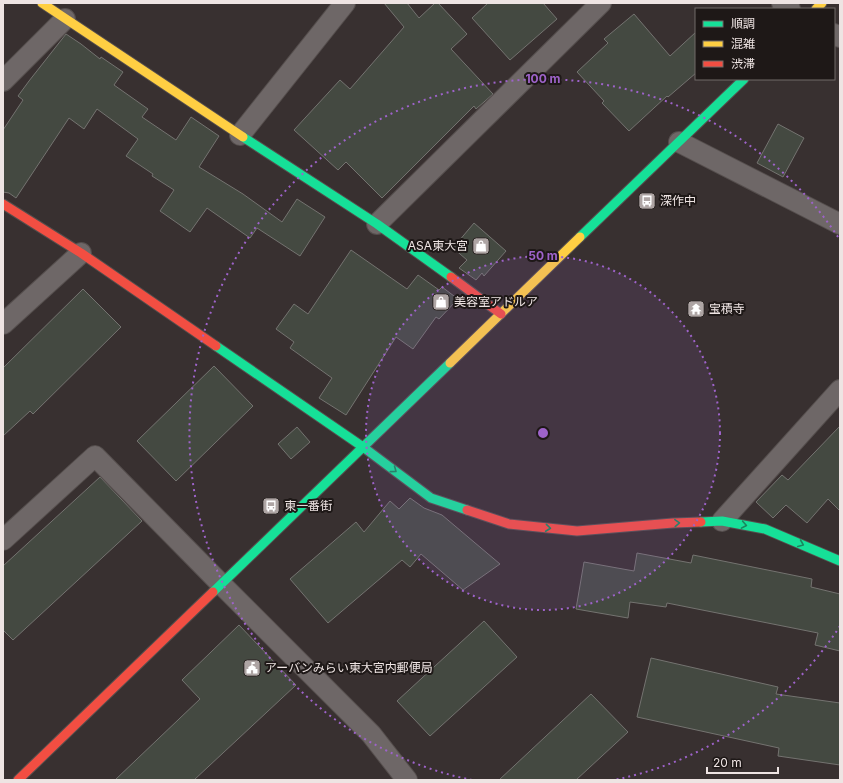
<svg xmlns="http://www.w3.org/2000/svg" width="843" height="783" font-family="Inter,'Noto Sans JP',sans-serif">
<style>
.building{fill:#444941;stroke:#747370}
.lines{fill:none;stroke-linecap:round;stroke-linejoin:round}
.street-casing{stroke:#554e4d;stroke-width:22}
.fast-casing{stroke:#554e4d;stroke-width:11}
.slow-casing{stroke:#554e4d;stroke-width:11}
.jam-casing{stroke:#554e4d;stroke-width:11}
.street{stroke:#6e6767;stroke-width:20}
.fast{stroke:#16e098;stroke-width:9}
.slow{stroke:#ffcf43;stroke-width:9}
.jam{stroke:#f24e42;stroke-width:9}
.oneway{stroke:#1a865e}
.ring{fill:none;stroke:#9e63ca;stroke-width:2;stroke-dasharray:2 4}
.labels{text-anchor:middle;stroke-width:4;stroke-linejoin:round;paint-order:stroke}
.poi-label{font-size:12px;fill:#eee4e3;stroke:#1e1817;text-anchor:start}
.centre{fill:#9e63ca;stroke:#1e1817;stroke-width:2}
.ring-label{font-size:12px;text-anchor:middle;font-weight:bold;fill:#9e63ca;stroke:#1e1817;stroke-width:4;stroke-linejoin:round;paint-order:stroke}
</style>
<rect width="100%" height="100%" fill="#383030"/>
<g class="building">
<polygon points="384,3 407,3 419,18 435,3 438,3 467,34 451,49 493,94 476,109 474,106 382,198 346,162 338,170 294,130 340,80 350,89 404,27"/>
<polygon points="488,3 543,3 557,19 510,60 472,18"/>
<polygon points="634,14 670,56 696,32 696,73 668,97 667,96 629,131 602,103 604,101 577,72 608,43 604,39"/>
<polygon points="66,34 81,44 100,59 101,57 123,72 114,85 148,109 142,117 176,140 191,117 219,136 199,167 243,194 282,222 297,199 325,217 300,256 257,228 250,238 207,208 190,232 160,211 174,190 152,176 153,174 126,156 138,139 97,109 84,129 69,118 16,198 9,193 3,192 3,130 23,100 18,96 29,81"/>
<polygon points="778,124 804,138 783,177 757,163"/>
<polygon points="474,223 506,251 484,276 482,273 476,280 459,268 467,260 453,248"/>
<polygon points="351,250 407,289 418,275 439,290 442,287 458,299 439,319 436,317 413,349 396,337 346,415 319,398 332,378 290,348 294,342 276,329 294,304 308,314"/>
<polygon points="83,289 121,327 33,414 30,411 3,436 3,368"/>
<polygon points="214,366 253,406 176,481 137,441"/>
<polygon points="840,426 840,511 828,499 807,523 786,505 773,518 756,502 782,475 788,480"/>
<polygon points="297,427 310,442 291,459 278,444"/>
<polygon points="100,477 142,521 13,640 3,630 3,566"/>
<polygon points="410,498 424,508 442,515 500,564 463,590 421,554 410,567 402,560 328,623 290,579 356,522 364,532 390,501 399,509"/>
<polygon points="637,553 691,563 693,555 812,579 811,587 840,594 840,651 815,645 818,633 667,603 666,607 630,602 628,618 576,609 584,562 634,571"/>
<polygon points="484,621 517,657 430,736 397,701"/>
<polygon points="239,625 296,685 194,780 115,780 200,699 182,680"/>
<polygon points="651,658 778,687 776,694 840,703 840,765 778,756 779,748 637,717"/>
<polygon points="591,694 628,732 576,780 499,780"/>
</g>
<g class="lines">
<defs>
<g id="street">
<polyline points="782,3 790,9"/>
<polyline points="834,34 840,37"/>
<polyline points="3,81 65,19"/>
<polyline points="240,135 345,3"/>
<polyline points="679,142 840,224"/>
<polyline points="377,224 601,3"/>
<polyline points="3,324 81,253"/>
<polyline points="722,521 840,390"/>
<polyline points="3,540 95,456 221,584 371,734 407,780"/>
</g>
<g id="fast">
<polyline points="243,137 377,224 451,277"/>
<polyline points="580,237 744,79"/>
<polyline points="216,346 363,447 431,498 467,510"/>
<polyline points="701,522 722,521 765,529 840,561"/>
<polyline points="213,592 450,363"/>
</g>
<g id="slow">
<polyline points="42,3 243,137"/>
<polyline points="816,9 822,3"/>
<polyline points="450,363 580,237"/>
</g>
<g id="jam">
<polyline points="3,204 81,253 216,346"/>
<polyline points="451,277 501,314"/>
<polyline points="467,510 509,524 577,531 673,523 701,522"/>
<polyline points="18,780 213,592"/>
</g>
</defs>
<use href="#street" class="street-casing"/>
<use href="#fast" class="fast-casing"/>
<use href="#slow" class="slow-casing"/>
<use href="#jam" class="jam-casing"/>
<use href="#street" class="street"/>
<use href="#fast" class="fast"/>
<use href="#slow" class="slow"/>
<use href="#jam" class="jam"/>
</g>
<defs><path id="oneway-chevron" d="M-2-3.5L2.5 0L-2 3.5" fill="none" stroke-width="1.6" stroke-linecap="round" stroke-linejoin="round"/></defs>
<g class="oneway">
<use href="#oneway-chevron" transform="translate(394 470) rotate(37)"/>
<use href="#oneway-chevron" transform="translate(677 523) rotate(-3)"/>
<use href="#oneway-chevron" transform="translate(744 525) rotate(10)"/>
<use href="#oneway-chevron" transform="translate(548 528) rotate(6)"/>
<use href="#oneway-chevron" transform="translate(801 544) rotate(23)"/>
</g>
<circle cx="543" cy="433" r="177" fill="#9e63ca" fill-opacity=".12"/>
<g class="ring">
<circle cx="543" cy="433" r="177"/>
<path d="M840 626A354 354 0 0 1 614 780M472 780A354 354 0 1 1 840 240"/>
</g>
<defs>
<symbol id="bus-square" viewBox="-11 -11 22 22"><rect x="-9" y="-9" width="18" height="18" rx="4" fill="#aea5a4" stroke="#1e1817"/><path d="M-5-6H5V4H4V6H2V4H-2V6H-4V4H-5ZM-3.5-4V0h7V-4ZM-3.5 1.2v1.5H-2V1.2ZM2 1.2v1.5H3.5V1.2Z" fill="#fff"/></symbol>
<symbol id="shop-square" viewBox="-11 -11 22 22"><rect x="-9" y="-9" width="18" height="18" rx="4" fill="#aea5a4" stroke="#1e1817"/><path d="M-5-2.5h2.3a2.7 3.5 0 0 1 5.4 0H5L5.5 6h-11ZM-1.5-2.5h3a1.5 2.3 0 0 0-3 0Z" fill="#fff"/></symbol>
<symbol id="temple-square" viewBox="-11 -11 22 22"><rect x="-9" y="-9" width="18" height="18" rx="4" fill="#aea5a4" stroke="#1e1817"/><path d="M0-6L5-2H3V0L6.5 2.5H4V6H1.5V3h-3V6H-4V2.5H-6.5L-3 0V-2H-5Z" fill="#fff"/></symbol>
<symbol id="civic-square" viewBox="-11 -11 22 22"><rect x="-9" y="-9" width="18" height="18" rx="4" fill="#aea5a4" stroke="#1e1817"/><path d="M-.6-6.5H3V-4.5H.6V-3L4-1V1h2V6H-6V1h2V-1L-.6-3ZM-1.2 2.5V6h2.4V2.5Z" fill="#fff"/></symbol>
</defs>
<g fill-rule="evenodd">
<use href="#bus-square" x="637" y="191" width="20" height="20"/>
<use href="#shop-square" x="471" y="236" width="20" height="20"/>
<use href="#shop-square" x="431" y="292" width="20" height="20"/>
<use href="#temple-square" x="686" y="299" width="20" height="20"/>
<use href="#bus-square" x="261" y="496" width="20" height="20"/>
<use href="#civic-square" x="242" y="658" width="20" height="20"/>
</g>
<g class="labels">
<g class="poi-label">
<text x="660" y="205">深作中</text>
<text x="468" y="250" text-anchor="end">ASA東大宮</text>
<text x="454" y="306">美容室アドルア</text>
<text x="709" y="313">宝積寺</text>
<text x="284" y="510">東一番街</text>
<text x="265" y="672">アーバンみらい東大宮内郵便局</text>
</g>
</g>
<circle cx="543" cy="433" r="6" class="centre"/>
<g class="ring-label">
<text x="543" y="83">100 m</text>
<text x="543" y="260">50 m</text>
</g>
<rect width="843" height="783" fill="none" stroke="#eee4e3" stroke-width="8"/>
<rect x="695" y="8" width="140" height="72" fill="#1e1817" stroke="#716a69"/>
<rect x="703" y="21" width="20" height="6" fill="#16e098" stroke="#716a69"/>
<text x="731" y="28" font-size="12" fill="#eee4e3">順調</text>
<rect x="703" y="41" width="20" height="6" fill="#ffcf43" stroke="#716a69"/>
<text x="731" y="48" font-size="12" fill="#eee4e3">混雑</text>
<rect x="703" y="61" width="20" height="6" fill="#f24e42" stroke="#716a69"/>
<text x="731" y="68" font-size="12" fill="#eee4e3">渋滞</text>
<path d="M707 767v6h71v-6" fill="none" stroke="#eee4e3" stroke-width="2"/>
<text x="713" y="767" font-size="12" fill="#eee4e3" stroke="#1e1817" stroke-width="3" paint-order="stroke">20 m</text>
</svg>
